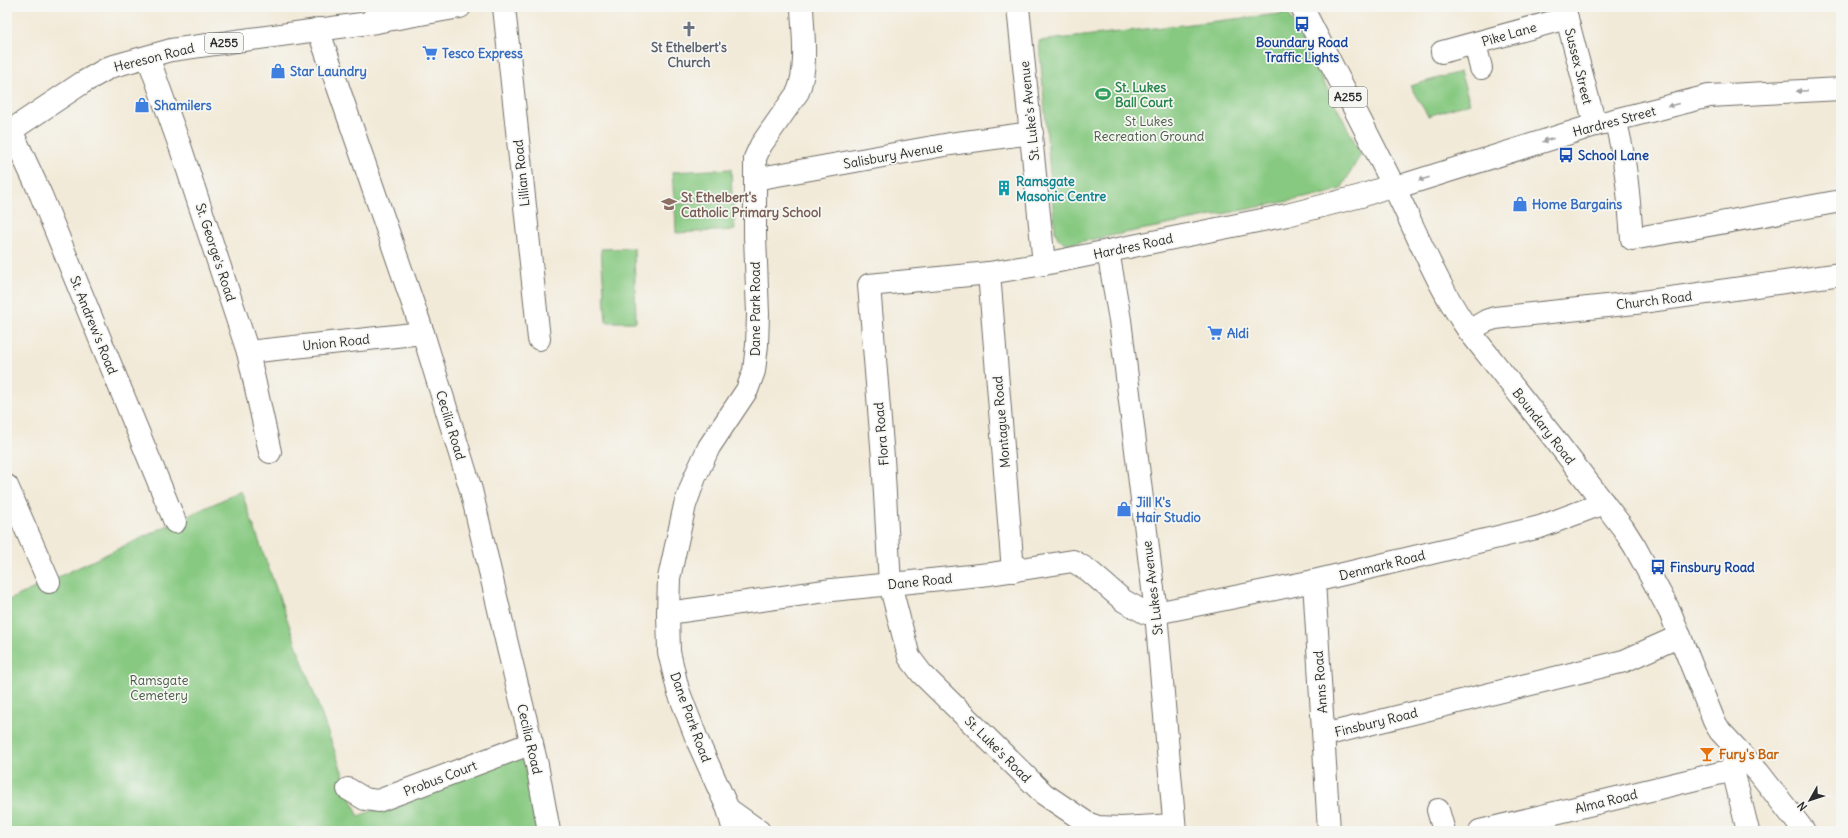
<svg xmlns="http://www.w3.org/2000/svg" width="1848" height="838" font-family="Delius,sans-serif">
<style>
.green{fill:#87c981;stroke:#597a56}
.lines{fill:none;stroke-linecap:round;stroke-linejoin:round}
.minor-casing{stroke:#716e68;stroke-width:24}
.major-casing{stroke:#716e68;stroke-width:24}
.minor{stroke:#fff;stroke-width:22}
.major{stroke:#fff;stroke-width:22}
.oneway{fill:#a0a0a0}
.labels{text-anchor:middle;stroke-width:3.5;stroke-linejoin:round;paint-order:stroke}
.shield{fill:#f6f6f2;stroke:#686867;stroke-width:1}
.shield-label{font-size:12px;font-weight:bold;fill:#2b2b2b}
.street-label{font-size:13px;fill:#2b2b2b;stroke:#f6f6f2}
.transit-label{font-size:13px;font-weight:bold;fill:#164399;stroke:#f6f6f2;text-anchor:start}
.worship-label{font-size:13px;font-weight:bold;fill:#5b616d;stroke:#f6f6f2}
.shop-label{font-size:13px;font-weight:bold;fill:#366cbe;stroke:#f6f6f2;text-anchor:start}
.leisure-label{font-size:13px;font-weight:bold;fill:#27864d;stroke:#f6f6f2;text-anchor:start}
.park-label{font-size:13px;fill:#475a45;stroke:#f6f6f2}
.culture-label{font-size:13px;font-weight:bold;fill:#0d838f;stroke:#f6f6f2;text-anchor:start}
.education-label{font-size:13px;font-weight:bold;fill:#785e54;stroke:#f6f6f2;text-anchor:start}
.food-label{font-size:13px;font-weight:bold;fill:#c56008;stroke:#f6f6f2;text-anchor:start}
</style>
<rect width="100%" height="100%" fill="#f6f6f2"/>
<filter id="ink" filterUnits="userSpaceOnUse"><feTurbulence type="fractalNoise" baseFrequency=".025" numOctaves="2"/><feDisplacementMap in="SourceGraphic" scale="8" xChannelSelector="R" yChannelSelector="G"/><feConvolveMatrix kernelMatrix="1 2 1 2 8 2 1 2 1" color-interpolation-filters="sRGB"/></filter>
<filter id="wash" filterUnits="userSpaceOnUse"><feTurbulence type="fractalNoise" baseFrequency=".012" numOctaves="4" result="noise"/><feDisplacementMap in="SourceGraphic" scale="16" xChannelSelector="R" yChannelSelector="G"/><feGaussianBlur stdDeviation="0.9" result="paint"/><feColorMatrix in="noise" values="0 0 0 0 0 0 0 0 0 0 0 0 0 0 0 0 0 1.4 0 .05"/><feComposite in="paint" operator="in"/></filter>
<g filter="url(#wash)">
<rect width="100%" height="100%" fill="#f2ead8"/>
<g class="green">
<polygon points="1288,13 1361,154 1341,189 1325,194 1069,244 1059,240 1055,232 1039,41"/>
<polygon points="1460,72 1470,103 1428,116 1410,86"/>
<polygon points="731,169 732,198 674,201 672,172"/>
<polygon points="733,201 735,230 676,233 675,204"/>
<polygon points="634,248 636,322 606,322 601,249"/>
<polygon points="241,491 358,816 524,756 536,831 7,831 7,601"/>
</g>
</g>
<g filter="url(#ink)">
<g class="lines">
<defs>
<g id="minor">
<polyline points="375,7 376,22"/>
<polyline points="504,7 539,339"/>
<polyline points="1018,7 1044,264"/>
<polyline points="1564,7 1595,125"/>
<polyline points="318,29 423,333 471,490 508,648 537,765 549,831"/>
<polyline points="1475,44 1481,68"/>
<polyline points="1442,52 1567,18"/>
<polyline points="148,57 181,149 248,352 270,452"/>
<path d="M1615,120C1626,158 1629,199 1632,239L1841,201"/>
<polyline points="11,130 41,195 175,522"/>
<polyline points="755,179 950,144 1032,133"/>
<polyline points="1108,251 1120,320 1156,613 1175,831"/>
<polyline points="989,273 1013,571"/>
<polyline points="1469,331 1486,321 1495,318 1635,303 1841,274"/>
<polyline points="248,352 423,333"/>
<polyline points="7,486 49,582"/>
<polyline points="1314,581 1329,831"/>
<polyline points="668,613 832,590 990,574 1073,561 1088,570 1124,601 1146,613 1156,613 1314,581 1540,527 1604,503"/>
<polyline points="1324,735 1624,661 1680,636"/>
<polyline points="1734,756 1733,770 1748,831"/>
<polyline points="348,789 365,799 378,801 532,743"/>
<polyline points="728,809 759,831"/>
<polyline points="1438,810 1444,831"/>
<polyline points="1174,825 1121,828 1098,827 1087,823 1044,794 922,674 909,657 890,584 883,458 869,285 989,273 1044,264 1287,215 1361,196 1381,189 1407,184 1595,125 1709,96 1841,89"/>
<path d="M734,831L728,809L698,742L678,690L669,652L668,613L669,578L685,505L695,477L709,447L747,390L754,371L757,345L758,314L755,236V158L761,145L798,92C808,66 803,34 802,7"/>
<polyline points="1480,831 1733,770"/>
</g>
<g id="major">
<path d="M1302,7C1332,66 1364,126 1393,185C1418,235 1437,286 1469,331L1553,437L1623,528L1635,547L1670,612L1714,721L1720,731L1759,773L1804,831"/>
<polyline points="7,133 82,83 110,67 171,50 376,22 460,7"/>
</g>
</defs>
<use href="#minor" class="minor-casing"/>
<use href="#major" class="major-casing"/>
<use href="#minor" class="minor"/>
<use href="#major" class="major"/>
</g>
<defs><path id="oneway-solid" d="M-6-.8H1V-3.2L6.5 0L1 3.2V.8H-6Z"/></defs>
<g class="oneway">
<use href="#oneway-solid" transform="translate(1802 91) rotate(177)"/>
<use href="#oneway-solid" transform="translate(1673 105) rotate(166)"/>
<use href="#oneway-solid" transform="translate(1548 140) rotate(163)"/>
<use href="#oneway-solid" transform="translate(1424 179) rotate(163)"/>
</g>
</g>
<defs>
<symbol id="bus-bare" viewBox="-9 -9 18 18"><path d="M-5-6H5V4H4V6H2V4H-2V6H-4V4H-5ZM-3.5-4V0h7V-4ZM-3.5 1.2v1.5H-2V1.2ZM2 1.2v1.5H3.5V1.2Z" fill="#1a4fb4" stroke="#f6f6f2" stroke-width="2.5" paint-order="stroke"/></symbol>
<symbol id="church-bare" viewBox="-9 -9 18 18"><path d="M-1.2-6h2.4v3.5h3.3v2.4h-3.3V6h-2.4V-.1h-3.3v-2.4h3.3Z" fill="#6b7280" stroke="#f6f6f2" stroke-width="2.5" paint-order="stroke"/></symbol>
<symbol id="supermarket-bare" viewBox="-9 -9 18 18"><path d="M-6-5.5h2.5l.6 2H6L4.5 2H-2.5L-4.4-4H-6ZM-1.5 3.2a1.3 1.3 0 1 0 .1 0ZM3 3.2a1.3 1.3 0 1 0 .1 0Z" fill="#3f7fe0" stroke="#f6f6f2" stroke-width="2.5" paint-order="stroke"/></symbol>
<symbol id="shop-bare" viewBox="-9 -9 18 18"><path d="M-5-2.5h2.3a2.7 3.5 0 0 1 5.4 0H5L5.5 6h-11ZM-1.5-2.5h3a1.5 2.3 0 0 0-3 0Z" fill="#3f7fe0" stroke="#f6f6f2" stroke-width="2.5" paint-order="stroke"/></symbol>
<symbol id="stadium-bare" viewBox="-9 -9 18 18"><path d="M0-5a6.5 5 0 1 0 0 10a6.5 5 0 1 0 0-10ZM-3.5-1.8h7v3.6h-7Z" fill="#2e9e5b" stroke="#f6f6f2" stroke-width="2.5" paint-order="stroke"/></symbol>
<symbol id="building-bare" viewBox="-9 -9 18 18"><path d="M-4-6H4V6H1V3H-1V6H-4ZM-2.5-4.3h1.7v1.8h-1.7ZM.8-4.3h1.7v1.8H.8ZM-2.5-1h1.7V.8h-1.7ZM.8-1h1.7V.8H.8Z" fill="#0f9aa8" stroke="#f6f6f2" stroke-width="2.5" paint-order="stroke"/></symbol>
<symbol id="school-bare" viewBox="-9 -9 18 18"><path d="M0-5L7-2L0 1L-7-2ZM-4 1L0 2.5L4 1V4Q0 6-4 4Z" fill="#8d6e63" stroke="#f6f6f2" stroke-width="2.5" paint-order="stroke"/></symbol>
<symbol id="bar-bare" viewBox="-9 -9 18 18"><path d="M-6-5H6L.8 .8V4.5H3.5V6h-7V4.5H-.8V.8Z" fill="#e8710a" stroke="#f6f6f2" stroke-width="2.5" paint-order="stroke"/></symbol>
</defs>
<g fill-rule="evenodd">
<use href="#bus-bare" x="1291" y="13" width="22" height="22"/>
<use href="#church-bare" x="678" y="18" width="22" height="22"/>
<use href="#supermarket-bare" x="419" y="42" width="22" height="22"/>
<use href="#shop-bare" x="267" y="60" width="22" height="22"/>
<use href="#stadium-bare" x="1092" y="83" width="22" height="22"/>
<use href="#shop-bare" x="131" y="94" width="22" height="22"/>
<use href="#bus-bare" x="1555" y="144" width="22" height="22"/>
<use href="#building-bare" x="993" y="177" width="22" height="22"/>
<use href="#school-bare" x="658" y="193" width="22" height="22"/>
<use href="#shop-bare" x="1509" y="193" width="22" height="22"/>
<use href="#supermarket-bare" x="1204" y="322" width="22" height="22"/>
<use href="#shop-bare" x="1113" y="498" width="22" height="22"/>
<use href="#bus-bare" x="1647" y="556" width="22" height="22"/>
<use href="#bar-bare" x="1696" y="743" width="22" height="22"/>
</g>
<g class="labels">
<g class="shield">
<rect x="205" y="33" width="38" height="20" rx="3"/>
<rect x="1329" y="87" width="38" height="20" rx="3"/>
</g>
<g class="shield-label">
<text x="224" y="47">A255</text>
<text x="1348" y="101">A255</text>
</g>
<g class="street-label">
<text transform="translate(1509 34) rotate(-16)" y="5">Pike Lane</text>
<text transform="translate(154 57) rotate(-14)" y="5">Hereson Road</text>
<text transform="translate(1579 66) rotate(76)" y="5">Sussex Street</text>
<text transform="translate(1029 111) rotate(-96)" y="5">St. Luke's Avenue</text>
<text transform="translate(1614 121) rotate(-15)" y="5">Hardres Street</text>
<text transform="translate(893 155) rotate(-10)" y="5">Salisbury Avenue</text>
<text transform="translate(521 173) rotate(-96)" y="5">Lillian Road</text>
<text transform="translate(1133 246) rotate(-12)" y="5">Hardres Road</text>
<text transform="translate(216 252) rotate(72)" y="5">St. George's Road</text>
<text transform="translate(1654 300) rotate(-7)" y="5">Church Road</text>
<text transform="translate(755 309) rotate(-90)" y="5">Dane Park Road</text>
<text transform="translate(94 325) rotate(68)" y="5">St. Andrew's Road</text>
<text transform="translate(336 342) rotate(-6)" y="5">Union Road</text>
<text transform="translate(1001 422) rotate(-95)" y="5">Montague Road</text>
<text transform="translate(451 425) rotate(73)" y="5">Cecilia Road</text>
<text transform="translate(1544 426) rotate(52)" y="5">Boundary Road</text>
<text transform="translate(881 434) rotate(-95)" y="5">Flora Road</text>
<text transform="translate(1382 565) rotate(-14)" y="5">Denmark Road</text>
<text transform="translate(920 581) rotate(-6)" y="5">Dane Road</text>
<text transform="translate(1152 588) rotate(-97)" y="5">St Lukes Avenue</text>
<text transform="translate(1320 682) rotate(-94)" y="5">Anns Road</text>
<text transform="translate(691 717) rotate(70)" y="5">Dane Park Road</text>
<text transform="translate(1376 722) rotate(-14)" y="5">Finsbury Road</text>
<text transform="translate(530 739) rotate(77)" y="5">Cecilia Road</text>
<text transform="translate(998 749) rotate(45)" y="5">St. Luke's Road</text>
<text transform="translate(440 778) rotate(-21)" y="5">Probus Court</text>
<text transform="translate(1606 801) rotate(-14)" y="5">Alma Road</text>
</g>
<g class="transit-label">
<text x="1302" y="47" text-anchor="middle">Boundary Road<tspan x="1302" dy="15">Traffic Lights</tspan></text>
<text x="1578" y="160">School Lane</text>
<text x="1670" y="572">Finsbury Road</text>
</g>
<g class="worship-label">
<text x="689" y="52">St Ethelbert's<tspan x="689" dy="15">Church</tspan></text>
</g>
<g class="shop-label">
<text x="442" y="58">Tesco Express</text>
<text x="290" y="76">Star Laundry</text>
<text x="154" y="110">Shamilers</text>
<text x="1532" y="209">Home Bargains</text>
<text x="1227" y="338">Aldi</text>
<text x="1136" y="507">Jill K's<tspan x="1136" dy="15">Hair Studio</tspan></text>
</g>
<g class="leisure-label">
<text x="1115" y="92">St. Lukes<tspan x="1115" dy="15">Ball Court</tspan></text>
</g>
<g class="park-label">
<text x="1149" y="126">St Lukes<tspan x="1149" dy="15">Recreation Ground</tspan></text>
<text x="159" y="685">Ramsgate<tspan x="159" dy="15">Cemetery</tspan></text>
</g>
<g class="culture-label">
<text x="1016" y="186">Ramsgate<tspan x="1016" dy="15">Masonic Centre</tspan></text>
</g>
<g class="education-label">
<text x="681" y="202">St Ethelbert's<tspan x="681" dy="15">Catholic Primary School</tspan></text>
</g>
<g class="food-label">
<text x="1719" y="759">Fury's Bar</text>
</g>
</g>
<rect width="1848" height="838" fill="none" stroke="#f6f6f2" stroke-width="24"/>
<g transform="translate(1810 800) rotate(231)" stroke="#f6f6f2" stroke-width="3" paint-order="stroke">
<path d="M0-3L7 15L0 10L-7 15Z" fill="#2b2b2b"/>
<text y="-6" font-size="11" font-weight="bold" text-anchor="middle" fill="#2b2b2b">N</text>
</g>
</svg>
